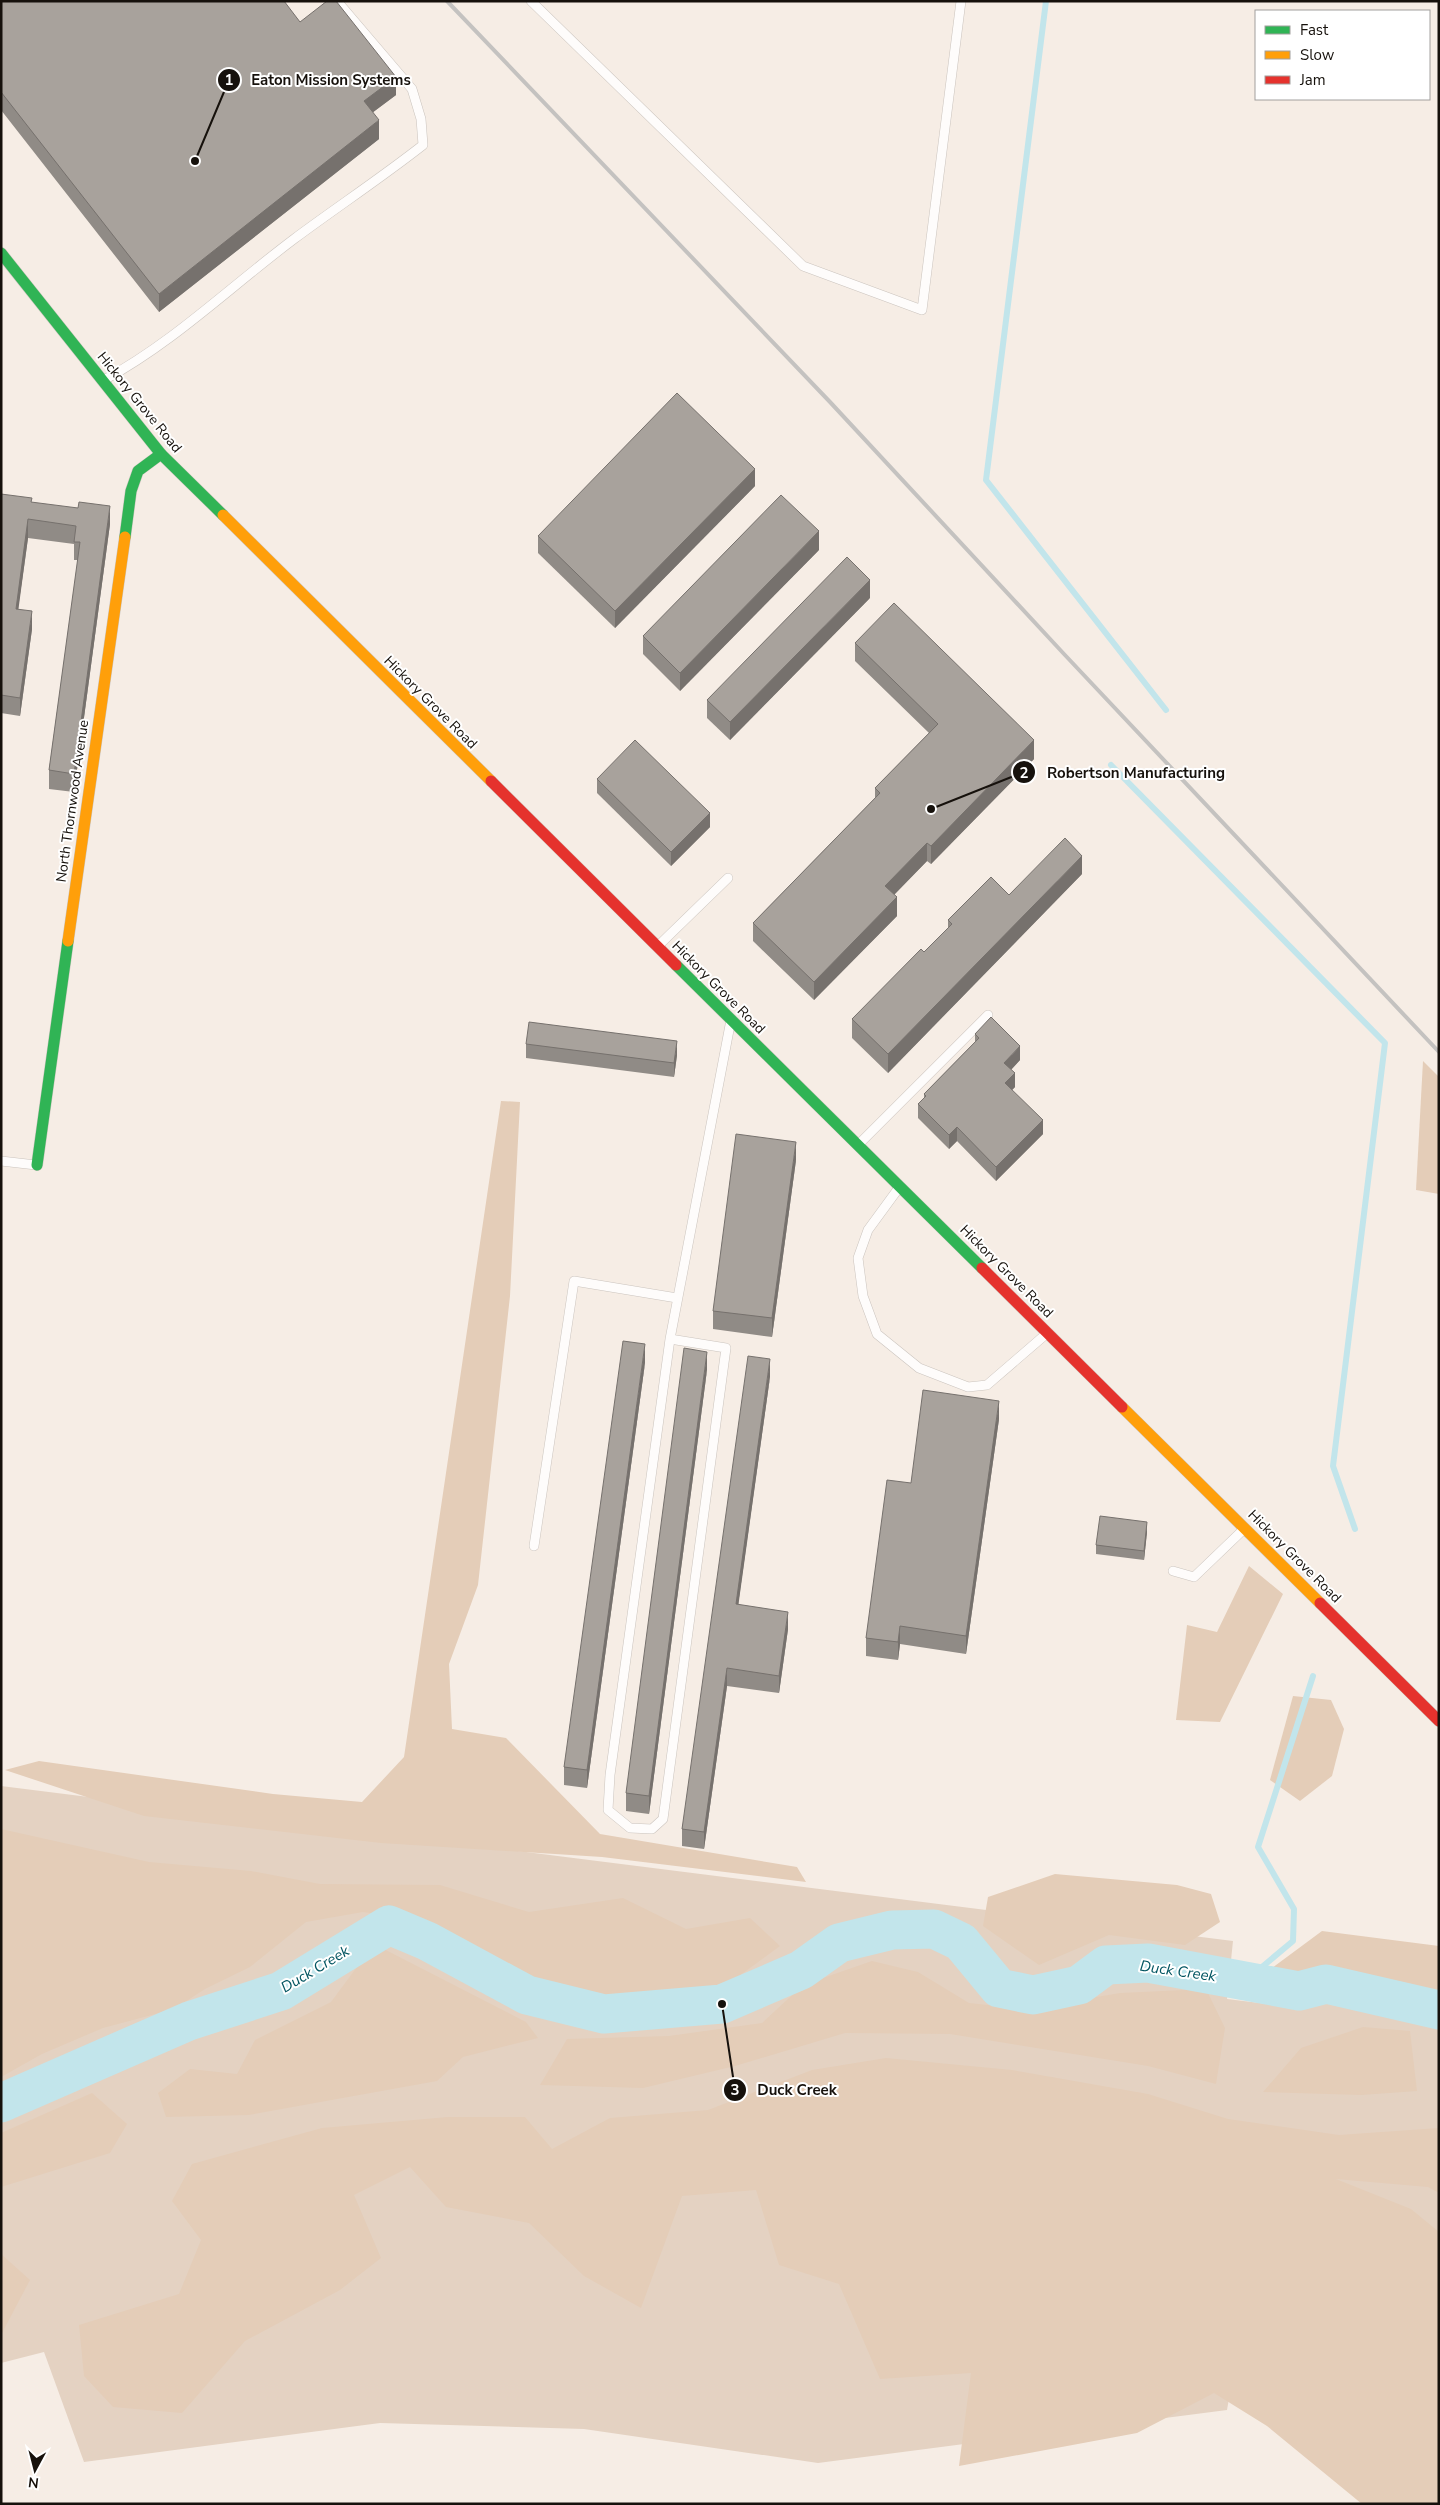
<svg xmlns="http://www.w3.org/2000/svg" width="1440" height="2505" font-family="'Nunito Sans',sans-serif">
<style>
.green{fill:#e4d2c2}
.forest{fill:#e4cdb8}
.lines{fill:none;stroke-linecap:round;stroke-linejoin:round}
.stream{stroke:#c2e5eb;stroke-width:6}
.river{stroke:#c2e5eb;stroke-width:39}
.lane-casing{stroke:#cbc4be;stroke-width:10}
.fast-casing{stroke:#cbc4be;stroke-width:12}
.slow-casing{stroke:#cbc4be;stroke-width:12}
.jam-casing{stroke:#cbc4be;stroke-width:12}
.lane{stroke:#fefcfb;stroke-width:9}
.fast{stroke:#30b455;stroke-width:11}
.slow{stroke:#ff9f0a;stroke-width:11}
.jam{stroke:#e5322d;stroke-width:11}
.rail{stroke:#c4c2c0;stroke-width:4}
.wall{fill:#908b86}
.shaded-wall{fill:#76716d}
.building{fill:#a8a29c;stroke:#76716d}
.labels{text-anchor:middle;stroke-width:4;stroke-linejoin:round;paint-order:stroke}
.street-label{font-size:14px;fill:#16110c;stroke:#fff}
.water-label{font-size:15px;font-style:italic;fill:#005460;stroke:#fff}
.leader{fill:none;stroke:#16110c;stroke-width:2}
.callout-dot{fill:#16110c;stroke:#fff;stroke-width:2}
.mark-label{font-size:15px;text-anchor:middle;font-weight:bold;fill:#fff}
.callout-label{font-size:15px;text-anchor:middle;font-weight:bold;fill:#16110c;stroke:#fff;stroke-width:4;stroke-linejoin:round;paint-order:stroke}
</style>
<rect width="100%" height="100%" fill="#f6ede5"/>
<polygon class="green" points="1,1786 1233,1941 1227,1999 1277,2005 1439,1990 1439,2240 1263,2205 1227,2410 818,2463 584,2429 380,2423 84,2462 44,2352 1,2363"/>
<g class="forest">
<polygon points="1423,1061 1439,1077 1439,1194 1416,1190"/>
<polygon points="501,1101 520,1102 510,1296 478,1585 449,1664 452,1729 506,1738 600,1834 797,1867 806,1882 602,1857 381,1843 144,1816 5,1770 39,1761 273,1794 362,1802 404,1757"/>
<polygon points="1249,1566 1283,1594 1220,1722 1176,1720 1187,1625 1217,1632"/>
<polygon points="1293,1696 1331,1700 1344,1729 1332,1776 1300,1801 1270,1780"/>
<polygon points="1,1829 149,1862 251,1871 320,1884 440,1885 529,1912 623,1898 686,1929 750,1918 780,1946 735,1979 685,1998 633,2002 578,1997 512,1977 424,1921 363,1912 306,1922 250,1967 205,1989 174,2009 103,2028 42,2054 1,2077"/>
<polygon points="1055,1874 1177,1885 1211,1894 1220,1922 1185,1945 1109,1935 1039,1965 983,1926 988,1897"/>
<polygon points="1322,1931 1439,1946 1439,1996 1428,1997 1334,1977 1264,1994 1264,1974"/>
<polygon points="374,1944 526,2022 538,2038 463,2057 437,2081 249,2115 166,2117 158,2093 190,2069 237,2074 255,2040 331,2002"/>
<polygon points="872,1961 918,1972 969,2003 1026,2009 1120,1993 1206,1989 1225,2028 1216,2084 1148,2066 950,2034 845,2033 735,2066 643,2088 540,2085 567,2039 669,2036 762,2023 803,1985"/>
<polygon points="1363,2027 1410,2031 1417,2091 1361,2095 1263,2092 1301,2048"/>
<polygon points="886,2058 1012,2070 1148,2094 1228,2119 1339,2135 1439,2128 1439,2193 1428,2187 1336,2179 1411,2209 1439,2232 1439,2504 1362,2504 1267,2426 1214,2393 1137,2433 959,2466 971,2373 880,2379 839,2284 779,2265 756,2190 682,2196 641,2308 584,2276 529,2223 446,2207 410,2167 354,2195 381,2258 340,2290 245,2341 182,2413 113,2407 84,2376 79,2325 179,2294 201,2240 172,2201 192,2164 322,2128 448,2117 525,2117 552,2149 610,2118 708,2110 812,2070"/>
<polygon points="92,2093 127,2124 110,2153 1,2187 1,2133"/>
<polygon points="1,2254 30,2280 1,2335"/>
</g>
<g class="lines">
<g class="stream">
<polyline points="1046,1 986,480 1166,710"/>
<polyline points="1111,765 1385,1043 1333,1466 1355,1529"/>
<polyline points="1244,1982 1293,1941 1294,1909 1258,1847 1313,1676"/>
</g>
<polyline class="river" points="1,2103 189,2021 281,1991 389,1925 427,1941 527,1995 604,2014 722,2004 801,1970 839,1943 892,1930 934,1929 961,1942 999,1988 1033,1995 1079,1985 1106,1965 1148,1963 1299,1991 1326,1984 1439,2010"/>
<defs>
<g id="lane">
<polyline points="531,1 803,266 922,310 961,1"/>
<path d="M104,380C174,342 230,287 294,239C337,207 381,178 423,145L421,119L412,89L337,1"/>
<polyline points="659,945 728,878"/>
<polyline points="860,1143 988,1015"/>
<polyline points="1,1161 36,1165"/>
<polyline points="898,1189 868,1230 858,1258 863,1296 877,1334 919,1368 968,1387 987,1385 1045,1335"/>
<polyline points="670,1339 726,1348 663,1819 652,1829 630,1828 608,1810 610,1775 670,1339 730,1025"/>
<polyline points="534,1546 574,1281 677,1298"/>
<polyline points="1173,1571 1194,1577 1243,1530"/>
</g>
<g id="fast">
<polyline points="1,253 161,454 223,515"/>
<polyline points="125,537 131,491 138,471 161,454"/>
<polyline points="676,965 982,1268"/>
<polyline points="37,1165 68,941"/>
</g>
<g id="slow">
<polyline points="223,515 491,781"/>
<polyline points="68,941 125,537"/>
<polyline points="1122,1407 1320,1603"/>
</g>
<g id="jam">
<polyline points="491,781 676,965"/>
<polyline points="982,1268 1122,1407"/>
<polyline points="1320,1603 1439,1721"/>
</g>
</defs>
<use href="#lane" class="lane-casing"/>
<use href="#fast" class="fast-casing"/>
<use href="#slow" class="slow-casing"/>
<use href="#jam" class="jam-casing"/>
<use href="#lane" class="lane"/>
<use href="#fast" class="fast"/>
<use href="#slow" class="slow"/>
<use href="#jam" class="jam"/>
<polyline class="rail" points="447,1 830,402 1064,654 1439,1052"/>
</g>
<g class="wall">
<polygon points="1,1 300,22 396,95 373,112 379,139 159,312 1,110"/>
<polygon points="755,486 615,628 538,553 538,536"/>
<polygon points="1,494 110,524 74,792 49,789 49,770 78,560 74,560 74,544 28,538 18,609 32,629 20,716 1,713"/>
<polygon points="819,550 680,691 643,654 643,636"/>
<polygon points="870,598 730,740 707,718 707,700"/>
<polygon points="855,643 1034,759 931,864 927,861 894,895 897,916 814,1000 753,941 753,923 875,798 875,788 929,733 855,661"/>
<polygon points="597,779 710,827 671,866 597,793"/>
<polygon points="1082,874 888,1073 852,1038 852,1019 924,952 948,928 948,920 1009,895"/>
<polygon points="975,1034 1020,1060 1011,1070 1015,1087 1012,1090 1043,1134 996,1181 957,1141 949,1149 918,1118 918,1104 924,1099 924,1094 975,1042"/>
<polygon points="526,1044 677,1055 674,1077 526,1058"/>
<polygon points="796,1160 772,1337 713,1329 713,1311"/>
<polygon points="645,1363 587,1788 564,1785 564,1767"/>
<polygon points="707,1370 649,1814 626,1811 626,1793"/>
<polygon points="770,1377 738,1605 788,1629 779,1693 727,1686 704,1849 682,1846 682,1829"/>
<polygon points="999,1419 966,1654 900,1644 898,1660 866,1656 866,1638 911,1483"/>
<polygon points="1147,1532 1144,1560 1096,1554 1096,1545"/>
</g>
<g class="shaded-wall">
<polygon points="396,77 396,95 364,119 364,101"/>
<polygon points="379,120 379,139 159,312 159,294"/>
<polygon points="755,469 755,486 615,628 615,611"/>
<polygon points="110,506 110,524 74,792 74,774"/>
<polygon points="28,519 28,538 16,627 16,609"/>
<polygon points="819,531 819,550 680,691 680,673"/>
<polygon points="870,580 870,598 730,740 730,722"/>
<polygon points="32,611 32,629 20,716 20,698"/>
<polygon points="1034,740 1034,759 931,864 931,846"/>
<polygon points="710,813 710,827 671,866 671,852"/>
<polygon points="927,843 927,861 885,904 885,886"/>
<polygon points="1082,856 1082,874 888,1073 888,1054"/>
<polygon points="897,897 897,916 814,1000 814,982"/>
<polygon points="677,1041 677,1055 674,1077 674,1063"/>
<polygon points="1020,1046 1020,1060 1004,1077 1004,1063"/>
<polygon points="1015,1073 1015,1087 1005,1097 1005,1083"/>
<polygon points="1043,1120 1043,1134 996,1181 996,1167"/>
<polygon points="957,1127 957,1141 949,1149 949,1135"/>
<polygon points="796,1142 796,1160 772,1337 772,1318"/>
<polygon points="645,1344 645,1363 587,1788 587,1770"/>
<polygon points="707,1352 707,1370 649,1814 649,1796"/>
<polygon points="770,1359 770,1377 736,1622 736,1604"/>
<polygon points="999,1401 999,1419 966,1654 966,1636"/>
<polygon points="1147,1522 1147,1532 1144,1560 1144,1551"/>
<polygon points="788,1612 788,1629 779,1693 779,1676"/>
<polygon points="900,1626 900,1644 898,1660 898,1642"/>
<polygon points="727,1668 727,1686 704,1849 704,1832"/>
</g>
<g class="building">
<polygon points="1,1 284,1 300,22 327,1 336,1 396,77 364,101 379,120 159,294 1,92"/>
<polygon points="677,393 755,469 615,611 538,536"/>
<polygon points="1,494 32,498 31,502 78,508 79,502 110,506 74,774 49,770 80,542 74,542 76,526 28,519 16,609 32,611 20,698 1,695"/>
<polygon points="781,495 819,531 680,673 643,636"/>
<polygon points="847,557 870,580 730,722 707,700"/>
<polygon points="894,603 1034,740 931,846 927,843 885,886 897,897 814,982 753,923 880,793 875,788 938,724 855,643"/>
<polygon points="635,740 710,813 671,852 597,779"/>
<polygon points="1065,838 1082,856 888,1054 852,1019 921,949 924,952 952,924 948,920 991,877 1009,895"/>
<polygon points="991,1017 1020,1046 1004,1063 1015,1073 1005,1083 1043,1120 996,1167 957,1127 949,1135 918,1104 926,1096 924,1094 979,1038 975,1034"/>
<polygon points="529,1022 677,1041 674,1063 526,1044"/>
<polygon points="736,1134 796,1142 772,1318 713,1311"/>
<polygon points="623,1341 645,1344 587,1770 564,1767"/>
<polygon points="684,1348 707,1352 649,1796 626,1793"/>
<polygon points="748,1356 770,1359 736,1604 788,1612 779,1676 727,1668 704,1832 682,1829"/>
<polygon points="923,1390 999,1401 966,1636 900,1626 898,1642 866,1638 887,1480 911,1483"/>
<polygon points="1100,1516 1147,1522 1144,1551 1096,1545"/>
</g>
<g class="labels">
<g class="street-label">
<text transform="translate(140 402) rotate(51)" y="5">Hickory Grove Road</text>
<text transform="translate(431 702) rotate(45)" y="5">Hickory Grove Road</text>
<text transform="translate(72 801) rotate(-82)" y="5">North Thornwood Avenue</text>
<text transform="translate(719 987) rotate(45)" y="5">Hickory Grove Road</text>
<text transform="translate(1007 1271) rotate(45)" y="5">Hickory Grove Road</text>
<text transform="translate(1295 1556) rotate(45)" y="5">Hickory Grove Road</text>
</g>
<g class="water-label">
<text transform="translate(315 1969) rotate(-31)" y="5">Duck Creek</text>
<text transform="translate(1178 1971) rotate(8)" y="5">Duck Creek</text>
</g>
</g>
<path class="leader" d="M195 161L229 80M931 809L1024 772M722 2004L735 2090"/>
<g class="callout-dot">
<circle cx="195" cy="161" r="5"/>
<circle cx="931" cy="809" r="5"/>
<circle cx="722" cy="2004" r="5"/>
<circle cx="229" cy="80" r="12"/>
<circle cx="1024" cy="772" r="12"/>
<circle cx="735" cy="2090" r="12"/>
</g>
<g class="mark-label">
<text x="229" y="85">1</text>
<text x="1024" y="778">2</text>
<text x="735" y="2095">3</text>
</g>
<g class="callout-label">
<text x="331" y="85">Eaton Mission Systems</text>
<text x="1136" y="778">Robertson Manufacturing</text>
<text x="797" y="2095">Duck Creek</text>
</g>
<rect width="1440" height="2505" fill="none" stroke="#16110c" stroke-width="5"/>
<rect x="1255" y="10" width="175" height="90" fill="#ffffff" stroke="#a2a09e"/>
<rect x="1265" y="26" width="25" height="8" fill="#30b455" stroke="#a2a09e"/>
<text x="1300" y="35" font-size="15" fill="#16110c">Fast</text>
<rect x="1265" y="51" width="25" height="8" fill="#ff9f0a" stroke="#a2a09e"/>
<text x="1300" y="60" font-size="15" fill="#16110c">Slow</text>
<rect x="1265" y="76" width="25" height="8" fill="#e5322d" stroke="#a2a09e"/>
<text x="1300" y="85" font-size="15" fill="#16110c">Jam</text>
<g transform="translate(35 2470) rotate(187)" stroke="#ffffff" stroke-width="4" paint-order="stroke">
<path d="M0-4L9 19L0 12L-9 19Z" fill="#16110c"/>
<text y="-8" font-size="14" font-weight="bold" text-anchor="middle" fill="#16110c">N</text>
</g>
</svg>
